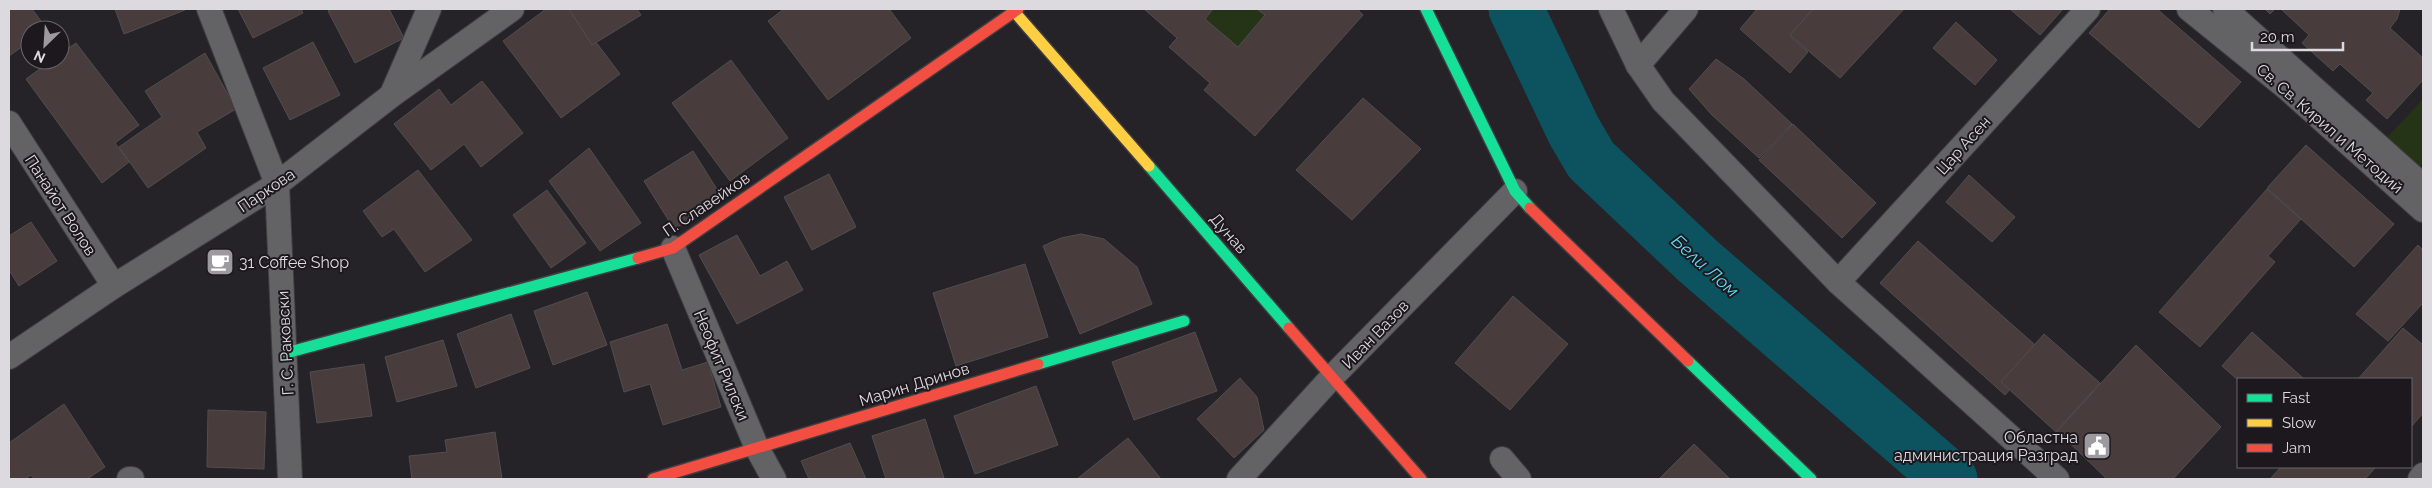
<svg xmlns="http://www.w3.org/2000/svg" width="2432" height="488" font-family="Raleway,sans-serif">
<style>
.green{fill:#253317}
.lines{fill:none;stroke-linecap:round;stroke-linejoin:round}
.river{stroke:#0c525f;stroke-width:55}
.building{fill:#493c3c;stroke:#504e4f}
.street-casing{stroke:#3f3e41;stroke-width:26}
.fast-casing{stroke:#3f3e41;stroke-width:14}
.slow-casing{stroke:#3f3e41;stroke-width:14}
.jam-casing{stroke:#3f3e41;stroke-width:14}
.street{stroke:#636264;stroke-width:24}
.fast{stroke:#16e098;stroke-width:11}
.slow{stroke:#ffcf43;stroke-width:11}
.jam{stroke:#f24e42;stroke-width:11}
.labels{text-anchor:middle;stroke-width:4;stroke-linejoin:round;paint-order:stroke}
.street-label{font-size:16px;fill:#dddadf;stroke:#1c181e}
.poi-label{font-size:16px;fill:#dddadf;stroke:#1c181e;text-anchor:start}
.water-label{font-size:18px;font-style:italic;fill:#5bddf7;stroke:#1c181e}
</style>
<rect width="100%" height="100%" fill="#252327"/>
<g class="green">
<polygon points="1213,9 1257,9 1265,15 1238,47 1205,19"/>
<polygon points="2423,99 2423,162 2415,172 2382,143"/>
</g>
<g class="lines">
<polyline class="river" points="1516,9 1574,131 1591,160 1698,261 1950,479"/>
</g>
<g class="building">
<polygon points="9,9 32,9 47,29 30,30 30,41 9,56"/>
<polygon points="115,9 185,9 185,10 124,34"/>
<polygon points="238,9 301,9 303,13 253,38"/>
<polygon points="332,9 389,9 404,38 355,63 328,11"/>
<polygon points="546,9 571,9 620,74 561,118 503,41"/>
<polygon points="569,9 637,9 641,15 592,45"/>
<polygon points="784,9 889,9 911,38 828,100 768,21"/>
<polygon points="1144,9 1213,9 1205,19 1238,47 1265,15 1257,9 1357,9 1363,15 1255,136 1204,90 1210,83 1169,47 1177,38"/>
<polygon points="1757,9 1814,9 1790,36 1808,52 1790,73 1740,29"/>
<polygon points="1813,9 1904,9 1840,78 1790,35"/>
<polygon points="2010,9 2063,9 2040,35"/>
<polygon points="2110,9 2157,9 2241,82 2199,128 2089,33"/>
<polygon points="2265,9 2275,9 2270,14"/>
<polygon points="2281,9 2400,9 2397,19 2390,28 2423,58 2423,80 2387,119 2366,100 2373,93 2340,64 2333,71 2302,43 2309,35"/>
<polygon points="1956,22 1997,60 1975,85 1933,48"/>
<polygon points="313,42 340,95 290,120 263,68"/>
<polygon points="76,43 139,125 115,143 129,162 102,183 26,79 52,60 60,60 60,54"/>
<polygon points="205,53 236,109 197,132 206,148 148,188 119,147 162,117 145,91"/>
<polygon points="1716,59 1744,79 1792,124 1759,158 1712,115 1689,89"/>
<polygon points="731,60 788,138 730,181 672,103"/>
<polygon points="482,81 523,133 481,167 464,144 431,170 394,124 439,89 451,105"/>
<polygon points="1363,98 1421,149 1352,220 1296,170"/>
<polygon points="1793,124 1876,203 1842,238 1759,160"/>
<polygon points="2306,145 2394,224 2354,267 2267,188"/>
<polygon points="589,148 641,223 600,251 549,181"/>
<polygon points="693,151 723,199 674,229 644,181"/>
<polygon points="418,170 472,240 425,272 394,229 382,237 363,211"/>
<polygon points="829,174 856,227 812,250 784,197"/>
<polygon points="1969,175 2015,217 1992,242 1946,202"/>
<polygon points="2267,189 2301,219 2268,256 2275,262 2200,347 2159,312"/>
<polygon points="547,190 586,243 551,268 513,215"/>
<polygon points="31,222 57,261 19,286 9,270 9,236"/>
<polygon points="1081,234 1104,239 1137,267 1152,304 1080,334 1043,246 1061,238"/>
<polygon points="737,235 760,276 787,261 803,290 737,324 699,255"/>
<polygon points="1918,241 2043,352 2005,395 1880,283"/>
<polygon points="2418,245 2423,250 2423,303 2388,341 2356,314"/>
<polygon points="1025,264 1048,337 956,366 933,293"/>
<polygon points="587,292 607,345 553,365 534,311"/>
<polygon points="1513,296 1568,344 1510,410 1455,363"/>
<polygon points="511,314 530,368 476,388 457,334"/>
<polygon points="667,324 682,370 708,362 721,407 663,425 650,384 624,392 610,342"/>
<polygon points="2403,328 2423,345 2423,413 2411,427 2411,379 2358,379"/>
<polygon points="1195,332 1217,391 1134,420 1112,362"/>
<polygon points="2252,332 2304,379 2238,380 2222,366"/>
<polygon points="2044,334 2100,383 2056,432 2001,382"/>
<polygon points="443,340 457,386 397,402 385,357"/>
<polygon points="2136,345 2221,427 2173,479 2107,479 2057,431"/>
<polygon points="364,364 372,416 317,423 310,372"/>
<polygon points="1240,378 1257,397 1264,430 1234,458 1197,419"/>
<polygon points="1036,386 1058,445 975,474 954,416"/>
<polygon points="64,404 105,467 87,479 34,479 31,475 25,479 9,479 9,443"/>
<polygon points="208,410 266,412 264,469 207,467"/>
<polygon points="925,419 944,478 886,479 872,436"/>
<polygon points="495,432 502,479 412,479 409,456 447,452 445,440"/>
<polygon points="1128,438 1161,479 1077,479"/>
<polygon points="850,443 866,479 809,479 801,461"/>
<polygon points="1694,444 1730,479 1659,479"/>
<polygon points="2281,467 2376,467 2365,479 2270,479"/>
</g>
<g class="lines">
<defs>
<g id="street">
<polyline points="209,9 277,184 290,479"/>
<polyline points="1611,9 1638,65 1663,101 1838,282 2057,479"/>
<polyline points="2189,9 2289,90 2423,210"/>
<polyline points="2225,9 2423,186"/>
<polyline points="1638,65 1686,9"/>
<polyline points="392,94 429,9"/>
<polyline points="9,123 114,286"/>
<polyline points="673,248 757,448 774,479"/>
<polyline points="1838,282 2088,9"/>
<polyline points="9,357 114,286 277,184 392,95 512,9"/>
<polyline points="1502,459 1519,479"/>
<polyline points="129,479 132,479"/>
<polyline points="1239,479 1333,376 1515,191"/>
<polyline points="2420,479 2423,475"/>
</g>
<g id="fast">
<polyline points="1426,9 1515,191 1530,208"/>
<polyline points="1149,166 1289,328"/>
<polyline points="286,353 638,258"/>
<polyline points="1688,361 1811,479"/>
<polyline points="1038,364 1184,321"/>
</g>
<polyline id="slow" points="1012,9 1149,166"/>
<g id="jam">
<polyline points="1530,208 1688,361"/>
<polyline points="638,258 673,248 1018,9"/>
<polyline points="1289,328 1421,479"/>
<polyline points="653,479 1038,364"/>
</g>
</defs>
<use href="#street" class="street-casing"/>
<use href="#fast" class="fast-casing"/>
<use href="#slow" class="slow-casing"/>
<use href="#jam" class="jam-casing"/>
<use href="#street" class="street"/>
<use href="#fast" class="fast"/>
<use href="#slow" class="slow"/>
<use href="#jam" class="jam"/>
</g>
<defs>
<symbol id="cafe-square" viewBox="-11 -11 22 22"><rect x="-9" y="-9" width="18" height="18" rx="4" fill="#9d9a9f" stroke="#1c181e"/><path d="M-5.5-4.5H6V0H3Q3 3.5 0 3.5H-2.5Q-5.5 3.5-5.5 0ZM3-3.2v2h1.7v-2ZM-6 4.5H4V6H-6Z" fill="#fff"/></symbol>
<symbol id="civic-square" viewBox="-11 -11 22 22"><rect x="-9" y="-9" width="18" height="18" rx="4" fill="#9d9a9f" stroke="#1c181e"/><path d="M-.6-6.5H3V-4.5H.6V-3L4-1V1h2V6H-6V1h2V-1L-.6-3ZM-1.2 2.5V6h2.4V2.5Z" fill="#fff"/></symbol>
</defs>
<g fill-rule="evenodd">
<use href="#cafe-square" x="204" y="246" width="32" height="32"/>
<use href="#civic-square" x="2081" y="430" width="32" height="32"/>
</g>
<g class="labels">
<g class="street-label">
<text transform="translate(2330 128) rotate(41)" y="6">Св. Св. Кирил и Методий</text>
<text transform="translate(1963 145) rotate(-48)" y="6">Цар Асен</text>
<text transform="translate(266 190) rotate(-34)" y="6">Паркова</text>
<text transform="translate(706 204) rotate(-34)" y="6">П. Славейков</text>
<text transform="translate(61 205) rotate(57)" y="6">Панайот Волов</text>
<text transform="translate(1229 233) rotate(49)" y="6">Дунав</text>
<text transform="translate(1375 334) rotate(-46)" y="6">Иван Вазов</text>
<text transform="translate(285 343) rotate(-93)" y="6">Г. С. Раковски</text>
<text transform="translate(722 365) rotate(67)" y="6">Неофит Рилски</text>
<text transform="translate(914 384) rotate(-17)" y="6">Марин Дринов</text>
</g>
<g class="poi-label">
<text x="239" y="268">31 Coffee Shop</text>
<text x="2078" y="443" text-anchor="end">Областна<tspan x="2078" dy="18">администрация Разград</tspan></text>
</g>
<g class="water-label">
<text transform="translate(1705 266) rotate(42)" y="6">Бели Лом</text>
</g>
</g>
<rect width="2432" height="488" fill="none" stroke="#dddadf" stroke-width="20"/>
<rect x="2237" y="378" width="175" height="90" fill="#1c181e" stroke="#69666b"/>
<rect x="2247" y="394" width="25" height="8" fill="#16e098" stroke="#69666b"/>
<text x="2282" y="403" font-size="15" fill="#dddadf">Fast</text>
<rect x="2247" y="419" width="25" height="8" fill="#ffcf43" stroke="#69666b"/>
<text x="2282" y="428" font-size="15" fill="#dddadf">Slow</text>
<rect x="2247" y="444" width="25" height="8" fill="#f24e42" stroke="#69666b"/>
<text x="2282" y="453" font-size="15" fill="#dddadf">Jam</text>
<g transform="translate(45 45) rotate(205)"><circle r="24" fill="#1c181e" stroke="#69666b"/>
<path d="M0-4L9 19L0 12L-9 19Z" fill="#9d9a9f"/>
<text y="-8" font-size="14" font-weight="bold" text-anchor="middle" fill="#dddadf">N</text>
</g>
<path d="M2252 42v8h91v-8" fill="none" stroke="#dddadf" stroke-width="2.5"/>
<text x="2260" y="42" font-size="15" fill="#dddadf" stroke="#1c181e" stroke-width="4" paint-order="stroke">20 m</text>
</svg>
